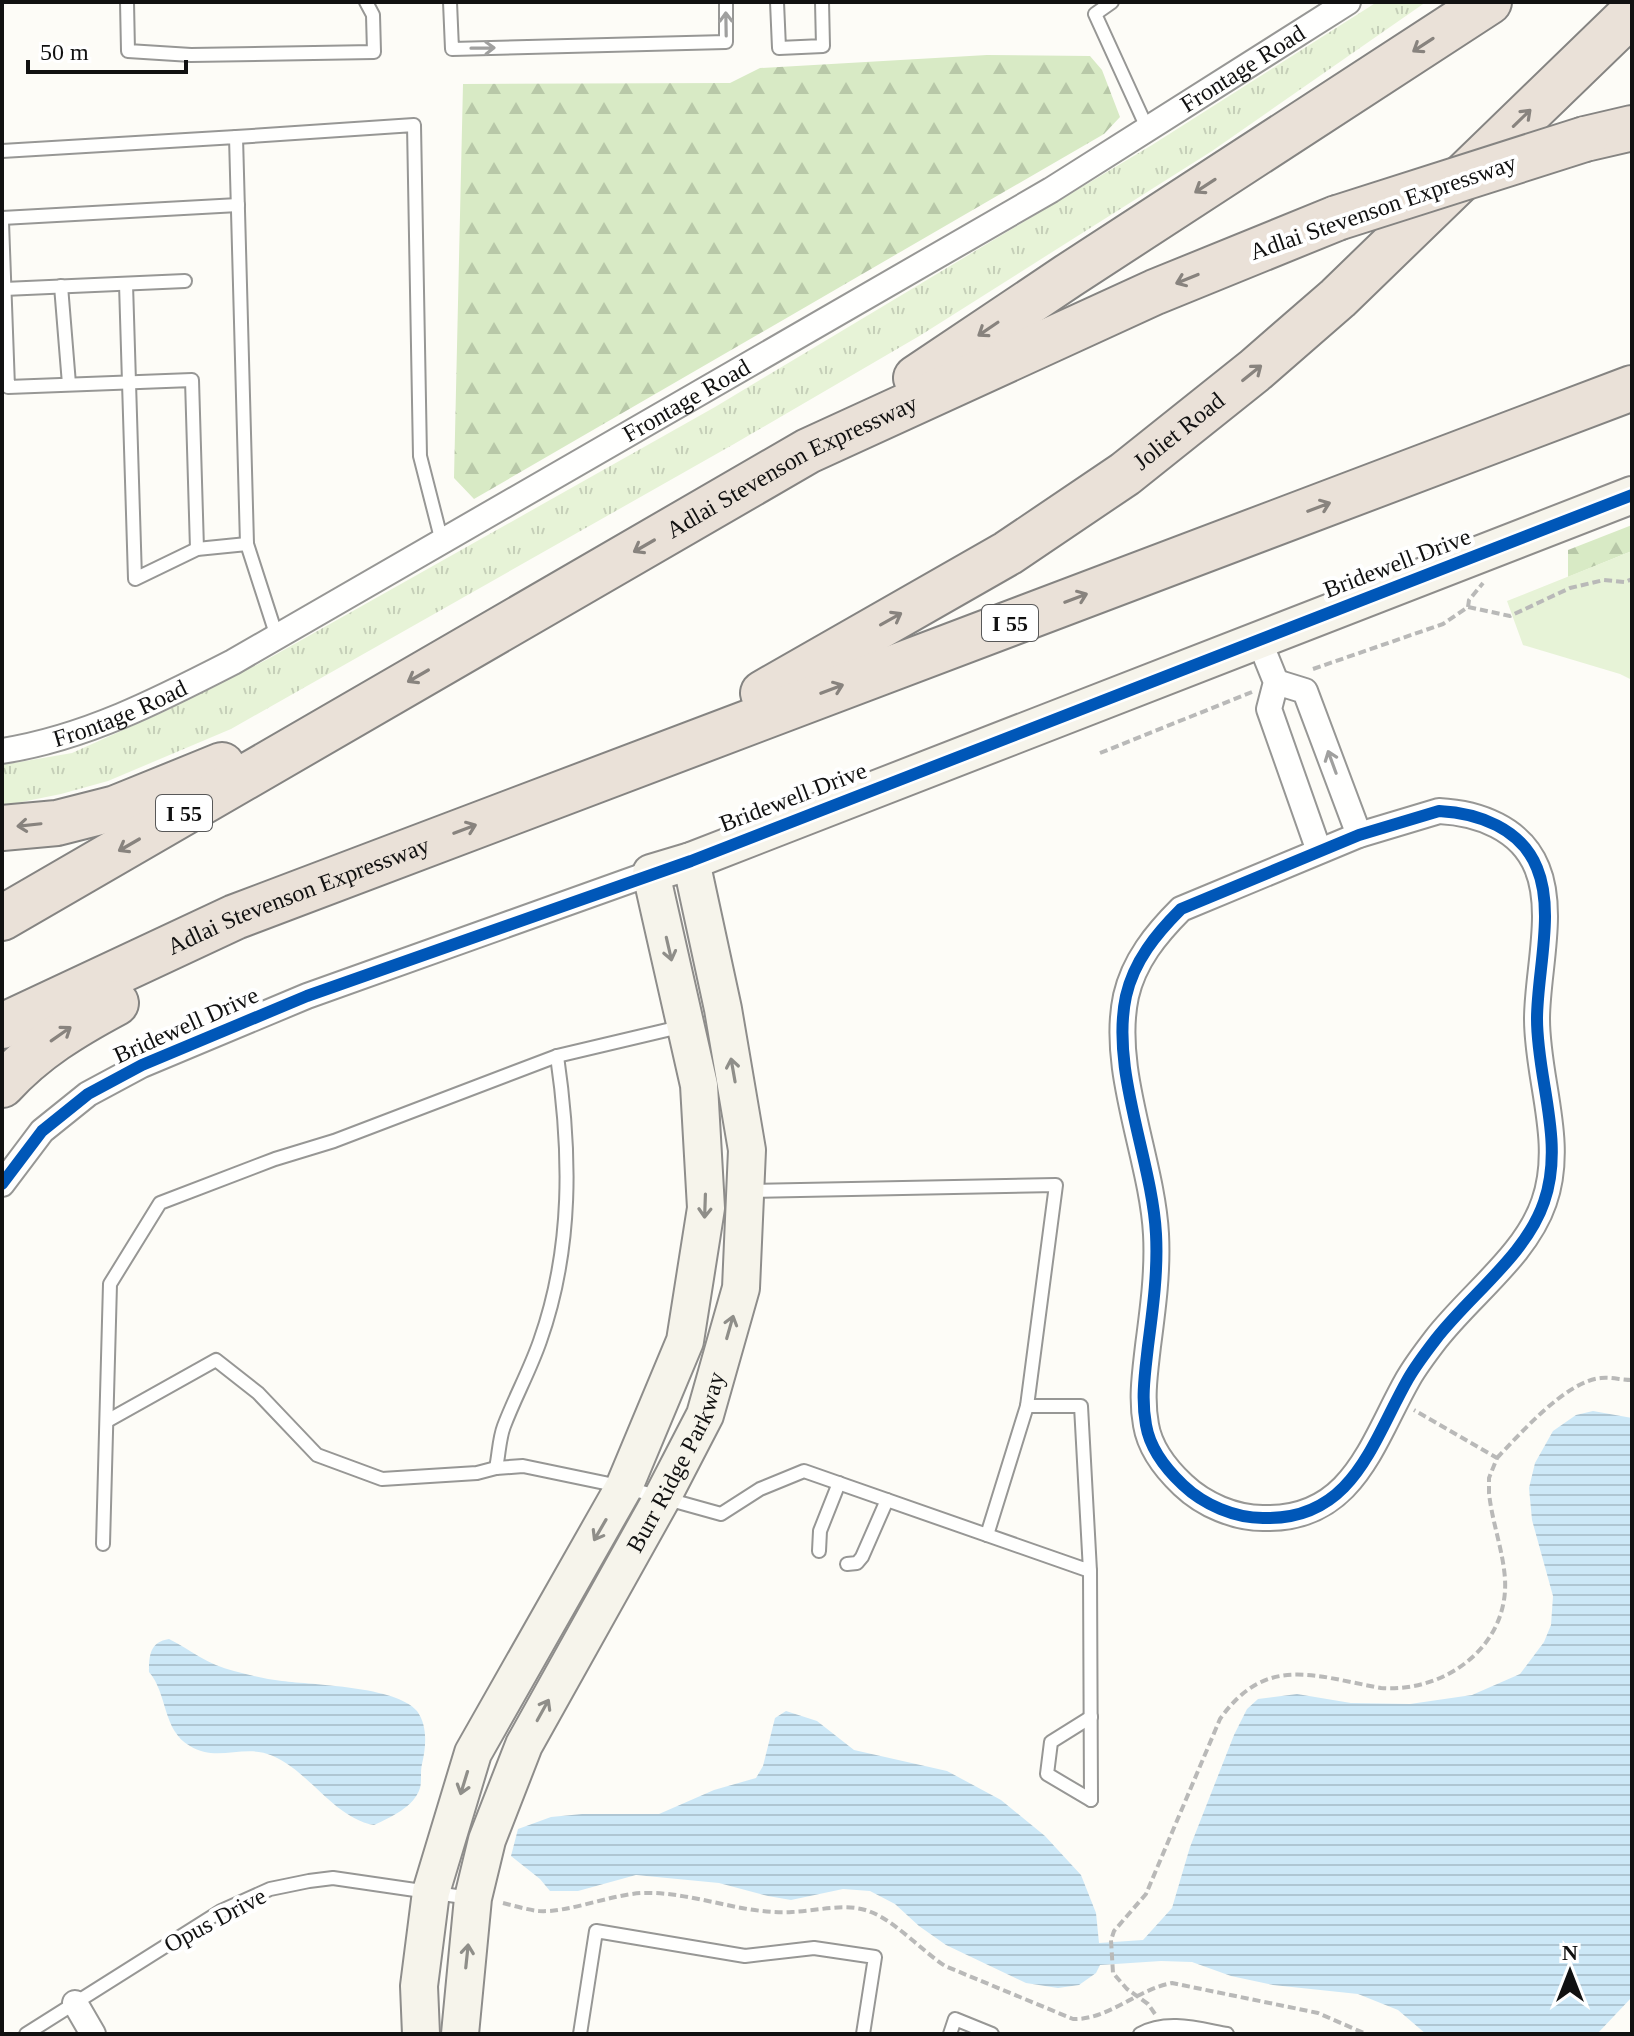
<svg xmlns="http://www.w3.org/2000/svg" width="1634" height="2036" font-family="Georgia,serif">
<style>
.grass{fill:url(#grass-tufts)}
.forest{fill:url(#forest-firs)}
.park{fill:#e7f3d7}
.water{fill:url(#water-rules)}
.lines{fill:none;stroke-linecap:round;stroke-linejoin:round}
.lane-casing{stroke:#979795;stroke-width:16}
.street-casing{stroke:#979795;stroke-width:28}
.secondary-casing{stroke:#8e8d8b;stroke-width:40}
.highway-casing{stroke:#858482;stroke-width:48}
.path{stroke:#b9b9b8;stroke-width:4;stroke-dasharray:8 4;stroke-linecap:butt}
.lane{stroke:#fffffe;stroke-width:12}
.street{stroke:#fffffe;stroke-width:24}
.secondary{stroke:#f6f4eb;stroke-width:36}
.highway{stroke:#eae1d8;stroke-width:44}
.highway-bridge-casing{stroke:#858482;stroke-width:48;stroke-linecap:butt}
.highway-bridge{stroke:#eae1d8;stroke-width:44}
.cycleway-casing{stroke:#fff;stroke-width:17}
.cycleway{stroke:#0057b8;stroke-width:12}
.oneway{stroke:#a0a09f}
.oneway2{stroke:#88837e}
.oneway3{stroke:#8f8e89}
.labels{text-anchor:middle;stroke-width:8;stroke-linejoin:round;paint-order:stroke}
.shield{fill:#fff;stroke:#585858;stroke-width:2}
.shield-label{font-size:22px;font-weight:bold;fill:#111}
.street-label{font-size:24px;fill:#111;stroke:#fff}
</style>
<defs>
<pattern id="grass-tufts" width="24" height="20" patternUnits="userSpaceOnUse" patternTransform="scale(2)"><rect width="24" height="20" fill="#e7f3d7"/><path d="M3 7l-1-3M5 7V3M7 7l1-3M15 17l-1-3M17 17v-4M19 17l1-3" fill="none" stroke="#c5cfb8"/></pattern>
<pattern id="forest-firs" width="22" height="20" patternUnits="userSpaceOnUse" patternTransform="scale(2)"><rect width="22" height="20" fill="#d8eac5"/><path d="M5 1l3.5 6h-7zM16 11l3.5 6h-7z" fill="#b8c8a8"/></pattern>
<pattern id="water-rules" width="6" height="5" patternUnits="userSpaceOnUse" patternTransform="scale(2)"><rect width="6" height="5" fill="#cde8f7"/><path d="M0 2.5h6" fill="none" stroke="#afc6d3"/></pattern>
</defs>
<rect width="100%" height="100%" fill="#fdfcf7"/>
<polygon class="grass" points="1377,2 1426,2 1212,151 921,335 734,444 231,729 108,781 61,794 2,806 2,765 72,753 170,709 266,660 715,407 1152,145"/>
<g class="forest">
<polygon points="987,55 1090,56 1102,70 1120,117 1104,134 474,499 454,478 463,84 730,83 760,68"/>
<polygon points="1632,525 1632,551 1568,577 1568,550"/>
</g>
<polygon class="park" points="1632,551 1632,680 1620,674 1523,645 1507,601"/>
<g class="water">
<polygon points="1593,1411 1632,1418 1632,1997 1597,2034 1426,2034 1398,2010 1358,1994 1273,1985 1231,1976 1192,1962 1161,1961 1100,1965 1096,1973 1079,1985 1058,1988 1026,1983 946,1945 919,1926 895,1904 870,1891 843,1889 791,1900 768,1896 719,1883 636,1875 578,1891 550,1891 540,1879 511,1856 518,1829 551,1817 582,1814 659,1814 714,1790 756,1778 763,1766 775,1718 786,1711 817,1721 854,1750 947,1771 1001,1800 1045,1836 1081,1875 1096,1913 1099,1943 1143,1940 1172,1908 1190,1847 1234,1735 1247,1709 1258,1699 1297,1694 1351,1703 1410,1704 1472,1695 1520,1674 1544,1642 1551,1625 1553,1596 1532,1520 1529,1488 1535,1463 1553,1431 1576,1415"/>
<path d="M169,1639C191,1650 208,1665 234,1671C249,1675 266,1679 282,1681C313,1685 396,1686 417,1711C428,1726 426,1747 422,1764C420,1772 422,1781 420,1788C414,1807 391,1817 374,1825C334,1818 310,1772 273,1756C245,1743 217,1763 190,1746C162,1730 168,1694 149,1672C149,1655 150,1642 169,1639Z"/>
</g>
<g class="lines">
<defs>
<g id="lane">
<polyline points="127,2 128,51 191,55 374,52 373,15 366,2"/>
<polyline points="450,2 452,49 726,42 726,2"/>
<polyline points="777,2 779,48 823,46 822,2"/>
<polyline points="1112,2 1095,14 1148,130"/>
<polyline points="236,137 414,125 420,456 442,542"/>
<polyline points="2,151 236,137 247,544 277,637"/>
<polyline points="2,218 238,205"/>
<polyline points="2,222 8,387 192,380 197,549"/>
<polyline points="126,284 135,579 197,549 247,544"/>
<polyline points="61,286 69,384"/>
<polyline points="4,289 185,281"/>
<polyline points="749,1191 1056,1185 1027,1406 987,1535"/>
<polyline points="107,1421 216,1360 258,1393 317,1455 382,1479 477,1473 496,1468 523,1466 624,1487 721,1514 760,1489 804,1471 1090,1571 1081,1406 1027,1406"/>
<path d="M496,1468C499,1454 499,1439 504,1426C515,1397 530,1370 540,1341C573,1248 571,1152 557,1056"/>
<polyline points="103,1544 110,1284 160,1203 275,1159 334,1141 557,1056 684,1026"/>
<polyline points="819,1551 820,1531 839,1483"/>
<polyline points="847,1564 857,1563 862,1557 887,1500"/>
<polyline points="1090,1571 1091,1800"/>
<polyline points="1091,1717 1051,1742 1047,1774 1091,1800"/>
<polyline points="26,2034 221,1911 270,1889 309,1881 333,1878 470,1898"/>
<polyline points="580,2034 596,1931 745,1956 814,1948 875,1957 863,2034"/>
<polyline points="950,2034 955,2019 992,2034"/>
<path d="M1140,2034C1167,2019 1199,2029 1227,2034"/>
</g>
<g id="street">
<polyline points="1259,640 1276,682 1269,709 1319,851"/>
<polyline points="1276,682 1305,691 1359,835"/>
<path id="s1" d="M2,751C85,738 159,700 233,662L1051,190L1348,2"/>
<path d="M1439,811C1478,813 1521,828 1537,868C1555,911 1537,973 1537,1019C1537,1080 1565,1142 1544,1202C1526,1255 1471,1294 1436,1339C1426,1352 1416,1365 1408,1379C1372,1442 1353,1521 1263,1518C1235,1518 1204,1505 1183,1485C1166,1469 1150,1449 1146,1425C1141,1398 1145,1373 1148,1346C1153,1308 1158,1271 1156,1234C1152,1159 1110,1070 1126,996C1134,961 1156,934 1181,909L1359,835Z"/>
<polyline points="2,1184 42,1131 88,1094 142,1065 307,996 651,873"/>
<polyline points="75,2003 93,2034"/>
</g>
<g id="secondary">
<polyline points="421,2034 419,1986 431,1892 473,1753 624,1487 685,1341 706,1208 699,1085 651,873 691,861 1632,495"/>
<path id="s2" d="M460,2034L473,1898L487,1840L524,1745L662,1498L705,1415L741,1288L747,1150L723,1009L691,861"/>
</g>
<g id="highway">
<polyline points="1585,139 1632,128"/>
<polyline points="916,378 1068,276 1489,2"/>
<path id="s3" d="M763,693L1008,553L1125,474L1254,371L1338,298L1632,13"/>
<polyline points="2,828 57,823 116,808 222,765"/>
<path id="s4" d="M2,918L808,451L1155,292L1337,218"/>
<path id="s5" d="M2,1026L235,917L1632,388"/>
<path d="M2,1085C35,1049 73,1026 116,1003"/>
</g>
</defs>
<use href="#lane" class="lane-casing"/>
<use href="#street" class="street-casing"/>
<use href="#secondary" class="secondary-casing"/>
<use href="#highway" class="highway-casing"/>
<g class="path">
<polyline points="1468,607 1469,600 1483,583"/>
<polyline points="1313,669 1443,624 1468,607 1510,616 1570,588 1604,580 1625,582 1632,579"/>
<polyline points="1100,753 1252,692"/>
<path d="M1497,1458C1520,1434 1566,1381 1601,1378C1611,1377 1622,1380 1632,1380"/>
<path d="M503,1903C515,1906 528,1910 539,1911C567,1913 610,1895 641,1893C693,1891 741,1915 792,1912C818,1911 847,1902 871,1912C896,1922 921,1950 945,1966L1073,2019C1108,2020 1138,1989 1172,1983L1318,2013L1366,2034"/>
<path d="M1155,2014L1148,2004L1127,1989L1113,1973L1111,1940L1114,1931L1146,1894L1220,1719C1266,1654 1314,1676 1381,1688C1444,1693 1509,1647 1505,1579C1503,1550 1492,1522 1489,1493V1478L1497,1458L1414,1410"/>
</g>
<use href="#lane" class="lane"/>
<use href="#street" class="street"/>
<use href="#secondary" class="secondary"/>
<use href="#highway" class="highway"/>
<defs>
<polyline id="highway-bridge" points="1337,218 1585,139"/>
</defs>
<use href="#highway-bridge" class="highway-bridge-casing"/>
<use href="#highway-bridge" class="highway-bridge"/>
<defs>
<g id="cycleway">
<path d="M1439,811C1478,813 1521,828 1537,868C1555,911 1537,973 1537,1019C1537,1080 1565,1142 1544,1202C1526,1255 1471,1294 1436,1339C1426,1352 1416,1365 1408,1379C1372,1442 1353,1521 1263,1518C1235,1518 1204,1505 1183,1485C1166,1469 1150,1449 1146,1425C1141,1398 1145,1373 1148,1346C1153,1308 1158,1271 1156,1234C1152,1159 1110,1070 1126,996C1134,961 1156,934 1181,909L1359,835Z"/>
<polyline points="2,1184 42,1131 88,1094 142,1065 307,996 691,861 1632,495"/>
</g>
</defs>
<use href="#cycleway" class="cycleway-casing"/>
<use href="#cycleway" class="cycleway"/>
</g>
<defs><path id="oneway-shaft" d="M-6 0H5M1.5-3L5.5 0L1.5 3" fill="none" stroke-width="1.6" stroke-linecap="round" stroke-linejoin="round" transform="scale(2)"/></defs>
<g class="oneway">
<use href="#oneway-shaft" transform="translate(726 24) rotate(-91)"/>
<use href="#oneway-shaft" transform="translate(483 48) rotate(-1)"/>
<use href="#oneway-shaft" transform="translate(1332 762) rotate(-110)"/>
</g>
<g class="oneway2">
<use href="#oneway-shaft" transform="translate(1423 45) rotate(147)"/>
<use href="#oneway-shaft" transform="translate(1522 118) rotate(-44)"/>
<use href="#oneway-shaft" transform="translate(1205 186) rotate(147)"/>
<use href="#oneway-shaft" transform="translate(1187 279) rotate(158)"/>
<use href="#oneway-shaft" transform="translate(988 329) rotate(146)"/>
<use href="#oneway-shaft" transform="translate(1252 373) rotate(-39)"/>
<use href="#oneway-shaft" transform="translate(1319 507) rotate(-21)"/>
<use href="#oneway-shaft" transform="translate(644 546) rotate(150)"/>
<use href="#oneway-shaft" transform="translate(1076 598) rotate(-21)"/>
<use href="#oneway-shaft" transform="translate(891 619) rotate(-29)"/>
<use href="#oneway-shaft" transform="translate(418 676) rotate(150)"/>
<use href="#oneway-shaft" transform="translate(832 689) rotate(-21)"/>
<use href="#oneway-shaft" transform="translate(29 825) rotate(174)"/>
<use href="#oneway-shaft" transform="translate(465 829) rotate(-21)"/>
<use href="#oneway-shaft" transform="translate(129 845) rotate(150)"/>
<use href="#oneway-shaft" transform="translate(61 1034) rotate(-35)"/>
</g>
<g class="oneway3">
<use href="#oneway-shaft" transform="translate(669 949) rotate(77)"/>
<use href="#oneway-shaft" transform="translate(733 1070) rotate(-100)"/>
<use href="#oneway-shaft" transform="translate(705 1206) rotate(92)"/>
<use href="#oneway-shaft" transform="translate(730 1327) rotate(-74)"/>
<use href="#oneway-shaft" transform="translate(600 1530) rotate(120)"/>
<use href="#oneway-shaft" transform="translate(543 1710) rotate(-61)"/>
<use href="#oneway-shaft" transform="translate(464 1783) rotate(107)"/>
<use href="#oneway-shaft" transform="translate(467 1956) rotate(-84)"/>
</g>
<g class="labels">
<g class="shield">
<rect x="982" y="605" width="56" height="36" rx="6"/>
<rect x="156" y="795" width="56" height="36" rx="6"/>
</g>
<g class="shield-label">
<text x="1010" y="631">I 55</text>
<text x="184" y="821">I 55</text>
</g>
<g class="street-label">
<text dy="8" stroke="none"><textPath href="#s1" startOffset="1420">Frontage Road</textPath></text>
<text transform="translate(1383 207) rotate(-19)" y="8">Adlai Stevenson Expressway</text>
<text dy="8" stroke="none"><textPath href="#s1" startOffset="772">Frontage Road</textPath></text>
<text dy="8" stroke="none"><textPath href="#s3" startOffset="492">Joliet Road</textPath></text>
<text dy="8" stroke="none"><textPath href="#s4" startOffset="910">Adlai Stevenson Expressway</textPath></text>
<text transform="translate(1397 563) rotate(-21)" y="8">Bridewell Drive</text>
<text dy="8" stroke="none"><textPath href="#s1" startOffset="124">Frontage Road</textPath></text>
<text transform="translate(793 797) rotate(-21)" y="8">Bridewell Drive</text>
<text dy="8" stroke="none"><textPath href="#s5" startOffset="324">Adlai Stevenson Expressway</textPath></text>
<text transform="translate(186 1025) rotate(-24)" y="8">Bridewell Drive</text>
<text dy="8" stroke="none"><textPath href="#s2" startOffset="620">Burr Ridge Parkway</textPath></text>
<text transform="translate(215 1920) rotate(-28)" y="8">Opus Drive</text>
</g>
</g>
<rect width="1634" height="2036" fill="none" stroke="#111111" stroke-width="8"/>
<g transform="translate(1570 1972)" stroke="#ffffff" stroke-width="6" paint-order="stroke">
<path d="M0-6L14 30L0 20L-14 30Z" fill="#111111"/>
<text y="-12" font-size="22" font-weight="bold" text-anchor="middle" fill="#111111">N</text>
</g>
<path d="M28 60v12h158v-12" fill="none" stroke="#111111" stroke-width="4"/>
<text x="40" y="60" font-size="24" fill="#111111" stroke="#ffffff" stroke-width="6" paint-order="stroke">50 m</text>
</svg>
